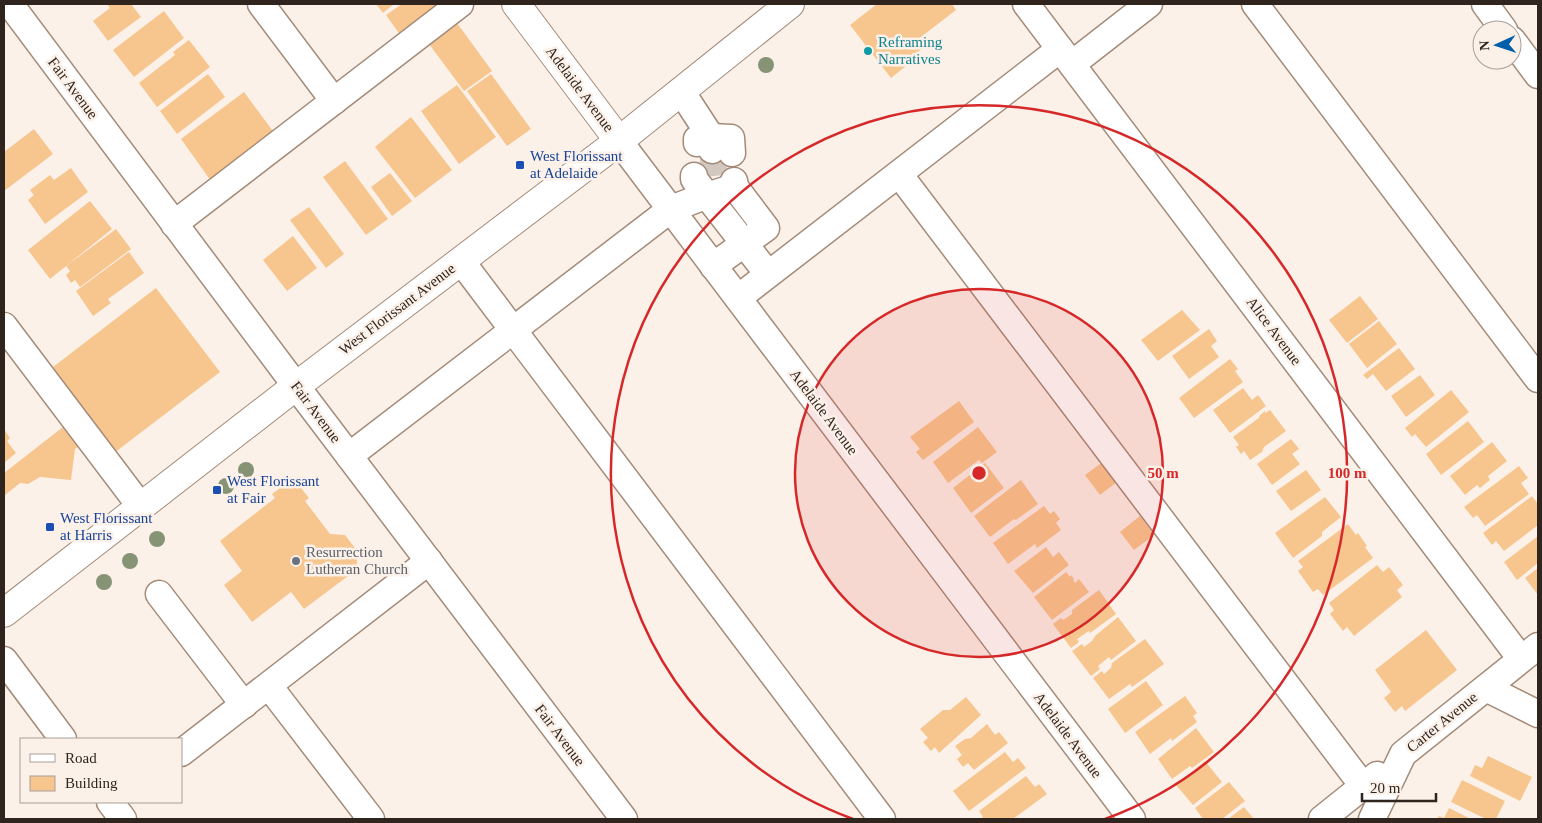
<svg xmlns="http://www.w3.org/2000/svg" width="1542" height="823" font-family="'Times New Roman',serif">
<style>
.building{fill:#f7c68f}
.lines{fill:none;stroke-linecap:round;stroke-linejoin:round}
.minor-tunnel{stroke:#d3c8c0;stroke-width:26;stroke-dasharray:26 13;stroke-linecap:butt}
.minor-casing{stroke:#a48b79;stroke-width:29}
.major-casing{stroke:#a48b79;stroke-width:30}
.minor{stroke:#fff;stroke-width:26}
.major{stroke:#fff;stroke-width:28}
.tree{fill:#869475}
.ring{fill:none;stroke:#d62828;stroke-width:2.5}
.culture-dot{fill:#0f9aa8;stroke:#fcf1e9;stroke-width:2}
.transit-dot{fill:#1a4fb4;stroke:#fcf1e9;stroke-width:2}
.worship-dot{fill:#6b7280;stroke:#fcf1e9;stroke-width:2}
.labels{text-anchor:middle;stroke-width:5;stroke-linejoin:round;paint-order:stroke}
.culture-label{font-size:15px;fill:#0d838f;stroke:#fcf1e9;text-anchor:start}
.street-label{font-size:15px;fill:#2f251e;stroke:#fcf1e9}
.transit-label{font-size:15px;fill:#164399;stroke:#fcf1e9;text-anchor:start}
.worship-label{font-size:15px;fill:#5b616d;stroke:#fcf1e9;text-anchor:start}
.centre{fill:#d62828;stroke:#fcf1e9;stroke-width:2.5}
.ring-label{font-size:15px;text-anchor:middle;font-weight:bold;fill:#d62828;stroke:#fcf1e9;stroke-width:5;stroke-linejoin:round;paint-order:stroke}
</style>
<rect width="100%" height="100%" fill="#fcf1e9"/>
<g class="building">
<polygon points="107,4 131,4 141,17 108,41 93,21 110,8"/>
<polygon points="376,4 394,4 383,13"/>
<polygon points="402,4 444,4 401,36 386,15"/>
<polygon points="877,4 952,4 956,10 917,40 923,48 909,59 911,62 891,78 850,25"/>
<polygon points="164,11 184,38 134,77 113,50"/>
<polygon points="457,23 492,71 464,91 429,44"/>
<polygon points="189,40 210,67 157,107 139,83 175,55 173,52"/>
<polygon points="208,74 225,97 177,134 160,111"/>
<polygon points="491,74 531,129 507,146 467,91"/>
<polygon points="457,85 496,137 459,164 421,111"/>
<polygon points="244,92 275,134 211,181 181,139"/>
<polygon points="411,117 452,170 415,198 375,147"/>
<polygon points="34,129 53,154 4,191 4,152"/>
<polygon points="345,161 388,219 366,235 323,177"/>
<polygon points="71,168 88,192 45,224 28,200 34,195 30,190 50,175 54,180"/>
<polygon points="390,173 412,201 392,216 371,187"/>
<polygon points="90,201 112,229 50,279 28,250"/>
<polygon points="309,207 344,254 326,268 290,220"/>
<polygon points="116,229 131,249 80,287 75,280 71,283 66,275 70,271 66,266"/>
<polygon points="293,236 317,268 287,291 263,260"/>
<polygon points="129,252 144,273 108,299 111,303 93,316 76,291"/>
<polygon points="156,288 220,372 114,453 70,395 71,391 53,367"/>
<polygon points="1360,296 1378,319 1347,343 1329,320"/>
<polygon points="1182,310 1200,330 1158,361 1141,340"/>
<polygon points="1379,321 1397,344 1367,368 1349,344"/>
<polygon points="1209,329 1217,341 1211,346 1219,357 1189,379 1172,356"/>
<polygon points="1399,348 1415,369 1386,391 1373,374 1367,379 1363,375"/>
<polygon points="1230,359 1238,369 1235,371 1243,382 1194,418 1179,398"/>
<polygon points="1420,375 1435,395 1406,417 1391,396"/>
<polygon points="1243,388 1252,400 1258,395 1266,406 1230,433 1213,410"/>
<polygon points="1451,390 1469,412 1426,447 1415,434 1412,437 1405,428"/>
<polygon points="959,401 974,422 923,460 916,452 920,449 910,437"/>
<polygon points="1270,410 1286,431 1264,447 1262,452 1250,460 1244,451 1241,454 1236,447 1239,445 1233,437 1260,417 1259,416 1265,411 1265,413"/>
<polygon points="1468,421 1484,442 1441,475 1426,454"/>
<polygon points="63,427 78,447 75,449 71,480 40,477 28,484 20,483 4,496 4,473"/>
<polygon points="978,427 997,452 982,463 979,460 948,483 933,462"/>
<polygon points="4,429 10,438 7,441 16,453 4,463"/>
<polygon points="1291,439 1299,449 1292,454 1300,464 1272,485 1257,464"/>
<polygon points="1492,442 1507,461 1488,476 1490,480 1480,488 1477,485 1465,495 1450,476"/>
<polygon points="1107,459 1122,478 1100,495 1085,475"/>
<polygon points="985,463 1004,488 971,513 953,488"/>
<polygon points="1519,466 1528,478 1521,483 1529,494 1485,526 1477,515 1473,518 1464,507"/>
<polygon points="1306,470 1321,490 1291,511 1276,491"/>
<polygon points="1021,480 1038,504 1016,520 1014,519 990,537 974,516"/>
<polygon points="287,483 290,488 297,483 309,498 305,501 330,534 345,535 358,552 356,570 304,609 291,592 252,622 224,585 242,571 220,541 275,498 272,494"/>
<polygon points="1532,496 1538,504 1538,525 1504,551 1496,541 1492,545 1483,533"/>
<polygon points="1325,497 1341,517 1322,532 1322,536 1293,558 1275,533"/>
<polygon points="1044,506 1050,514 1054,511 1060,519 1056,523 1061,530 1037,548 1035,544 1008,564 993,543"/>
<polygon points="1140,516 1154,535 1134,550 1120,532"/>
<polygon points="1348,524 1356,535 1358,533 1367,546 1365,547 1373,558 1323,595 1318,589 1313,592 1298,571 1303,567 1298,561"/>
<polygon points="1538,536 1538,563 1517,580 1504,562"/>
<polygon points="1046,547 1053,557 1059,552 1069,565 1033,593 1014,571"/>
<polygon points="1377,565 1383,572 1389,567 1403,585 1397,590 1402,597 1354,636 1347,627 1343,631 1330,614 1334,610 1329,603"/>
<polygon points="1538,568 1538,595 1525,578"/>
<polygon points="1066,572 1070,577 1071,575 1074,579 1073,580 1075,583 1079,579 1089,592 1052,620 1034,597"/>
<polygon points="1099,590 1116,614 1090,633 1089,631 1077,639 1079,642 1071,648 1053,624 1061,618 1063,620 1072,614 1072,610"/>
<polygon points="1118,617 1136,641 1111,660 1109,657 1098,666 1100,669 1091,676 1072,651 1082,644 1084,647 1092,641 1095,636"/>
<polygon points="1426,630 1457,670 1405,711 1402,706 1395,712 1384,698 1391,692 1375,670"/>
<polygon points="1145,639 1164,664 1132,687 1130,684 1109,699 1093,678 1102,671 1104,674 1111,668 1112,663"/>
<polygon points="1146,681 1163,705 1125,733 1108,709"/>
<polygon points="1185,696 1197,713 1193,716 1197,722 1172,741 1171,738 1150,754 1135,732"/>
<polygon points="966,697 981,715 939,753 935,747 931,751 923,742 928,738 920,729 943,710 950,710"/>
<polygon points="987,724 995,735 999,732 1008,743 974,770 968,763 963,767 957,759 962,755 955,746 965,739 971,738"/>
<polygon points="1196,728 1214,752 1192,768 1190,766 1172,779 1158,759"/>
<polygon points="1005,752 1013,762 1018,758 1026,768 969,811 953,791"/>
<polygon points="1488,756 1532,777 1520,801 1470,776 1475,765 1482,768"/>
<polygon points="1205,761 1222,782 1193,805 1176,785"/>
<polygon points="1026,776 1035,787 1039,784 1047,794 1013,819 980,819 983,817 979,811"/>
<polygon points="1462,780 1505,801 1496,819 1486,819 1451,802"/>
<polygon points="1229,782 1245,801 1222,819 1203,819 1195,808"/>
<polygon points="1244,807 1254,819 1228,819"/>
<polygon points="1449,808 1471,819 1437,819 1439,816 1444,818"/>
</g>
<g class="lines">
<polyline class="minor-tunnel" points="712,150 715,179"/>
<defs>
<g id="minor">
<polyline points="10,4 296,386 624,819"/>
<polyline points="261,4 334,101"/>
<polyline points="1026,4 1521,659"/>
<polyline points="1255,4 1538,379"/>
<polyline points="1485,4 1504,30"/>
<polyline points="1512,40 1538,75"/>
<polyline points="1072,64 1149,4"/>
<polyline points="681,91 711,137 712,150"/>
<polyline points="619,141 1132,819"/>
<polyline points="697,143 697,139 711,137 731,138 732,153"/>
<polyline points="899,174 1363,786"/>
<polyline points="694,176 694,179 768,274"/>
<polyline points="174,224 460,4"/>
<polyline points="461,261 882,819"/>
<polyline points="713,266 766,228 735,187 734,181"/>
<polyline points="738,298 1060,49"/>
<polyline points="4,326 141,507"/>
<polyline points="349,456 671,209 697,199 735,187"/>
<polyline points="159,594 244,705"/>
<polyline points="4,660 63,739"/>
<polyline points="269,686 371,819"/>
<polyline points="1486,688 1538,714"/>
<polyline points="181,753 429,561"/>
<polyline points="110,802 123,819"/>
<polyline points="1322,819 1377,775"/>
<polyline points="1372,819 1403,754 1538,646"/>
</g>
<g id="major">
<polyline points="516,4 619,141"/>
<polyline points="4,613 296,386 619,141 790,4"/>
</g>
</defs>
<use href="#minor" class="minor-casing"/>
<use href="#major" class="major-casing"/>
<use href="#minor" class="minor"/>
<use href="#major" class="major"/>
</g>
<g class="tree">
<circle cx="766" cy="65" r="8"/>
<circle cx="246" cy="470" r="8"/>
<circle cx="226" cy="486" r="8"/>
<circle cx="157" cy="539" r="8"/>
<circle cx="130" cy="561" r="8"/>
<circle cx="104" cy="582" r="8"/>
</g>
<circle cx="979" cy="473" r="184" fill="#d62828" fill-opacity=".12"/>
<g class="ring">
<circle cx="979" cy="473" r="184"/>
<path d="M853 819A368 368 0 1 1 1105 819"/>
</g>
<circle class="culture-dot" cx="868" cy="51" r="5"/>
<g class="transit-dot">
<rect x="515" y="160" width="10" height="10" rx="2.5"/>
<rect x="212" y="485" width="10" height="10" rx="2.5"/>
<rect x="45" y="522" width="10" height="10" rx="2.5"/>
</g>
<circle class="worship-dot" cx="296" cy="561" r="5"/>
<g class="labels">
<g class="culture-label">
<text x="878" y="47">Reframing<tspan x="878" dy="17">Narratives</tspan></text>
</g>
<g class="street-label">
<text transform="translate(73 88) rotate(53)" y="5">Fair Avenue</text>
<text transform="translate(580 89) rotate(53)" y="5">Adelaide Avenue</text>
<text transform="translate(397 309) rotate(-37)" y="5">West Florissant Avenue</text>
<text transform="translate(1274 331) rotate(53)" y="5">Alice Avenue</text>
<text transform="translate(316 412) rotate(53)" y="5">Fair Avenue</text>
<text transform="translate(824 412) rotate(53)" y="5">Adelaide Avenue</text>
<text transform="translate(1442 722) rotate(-39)" y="5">Carter Avenue</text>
<text transform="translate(560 735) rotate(53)" y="5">Fair Avenue</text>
<text transform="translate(1068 735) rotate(53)" y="5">Adelaide Avenue</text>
</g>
<g class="transit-label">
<text x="530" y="161">West Florissant<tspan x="530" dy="17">at Adelaide</tspan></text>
<text x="227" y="486">West Florissant<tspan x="227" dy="17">at Fair</tspan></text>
<text x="60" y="523">West Florissant<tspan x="60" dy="17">at Harris</tspan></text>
</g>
<g class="worship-label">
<text x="306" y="557">Resurrection<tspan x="306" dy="17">Lutheran Church</tspan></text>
</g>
</g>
<circle cx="979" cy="473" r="8" class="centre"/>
<g class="ring-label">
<text x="1163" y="478">50 m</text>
<text x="1347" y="478">100 m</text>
</g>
<rect width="1542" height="823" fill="none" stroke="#2f251e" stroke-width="10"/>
<rect x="20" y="738" width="162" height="65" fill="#fcf1e9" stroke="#aa9f98"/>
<rect x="30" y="754" width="25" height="8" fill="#ffffff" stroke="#aa9f98"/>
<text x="65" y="763" font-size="15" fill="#2f251e">Road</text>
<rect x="30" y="776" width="25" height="15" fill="#f7c68f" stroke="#aa9f98"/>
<text x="65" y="788" font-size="15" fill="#2f251e">Building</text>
<g transform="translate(1497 45) rotate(267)"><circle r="24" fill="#fcf1e9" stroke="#aa9f98"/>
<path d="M0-4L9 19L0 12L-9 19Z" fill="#015eab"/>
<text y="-8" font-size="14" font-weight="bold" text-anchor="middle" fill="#2f251e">N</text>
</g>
<path d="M1362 793v8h74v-8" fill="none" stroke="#2f251e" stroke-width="2.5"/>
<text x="1370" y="793" font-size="15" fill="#2f251e" stroke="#fcf1e9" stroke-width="4" paint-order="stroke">20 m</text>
</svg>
